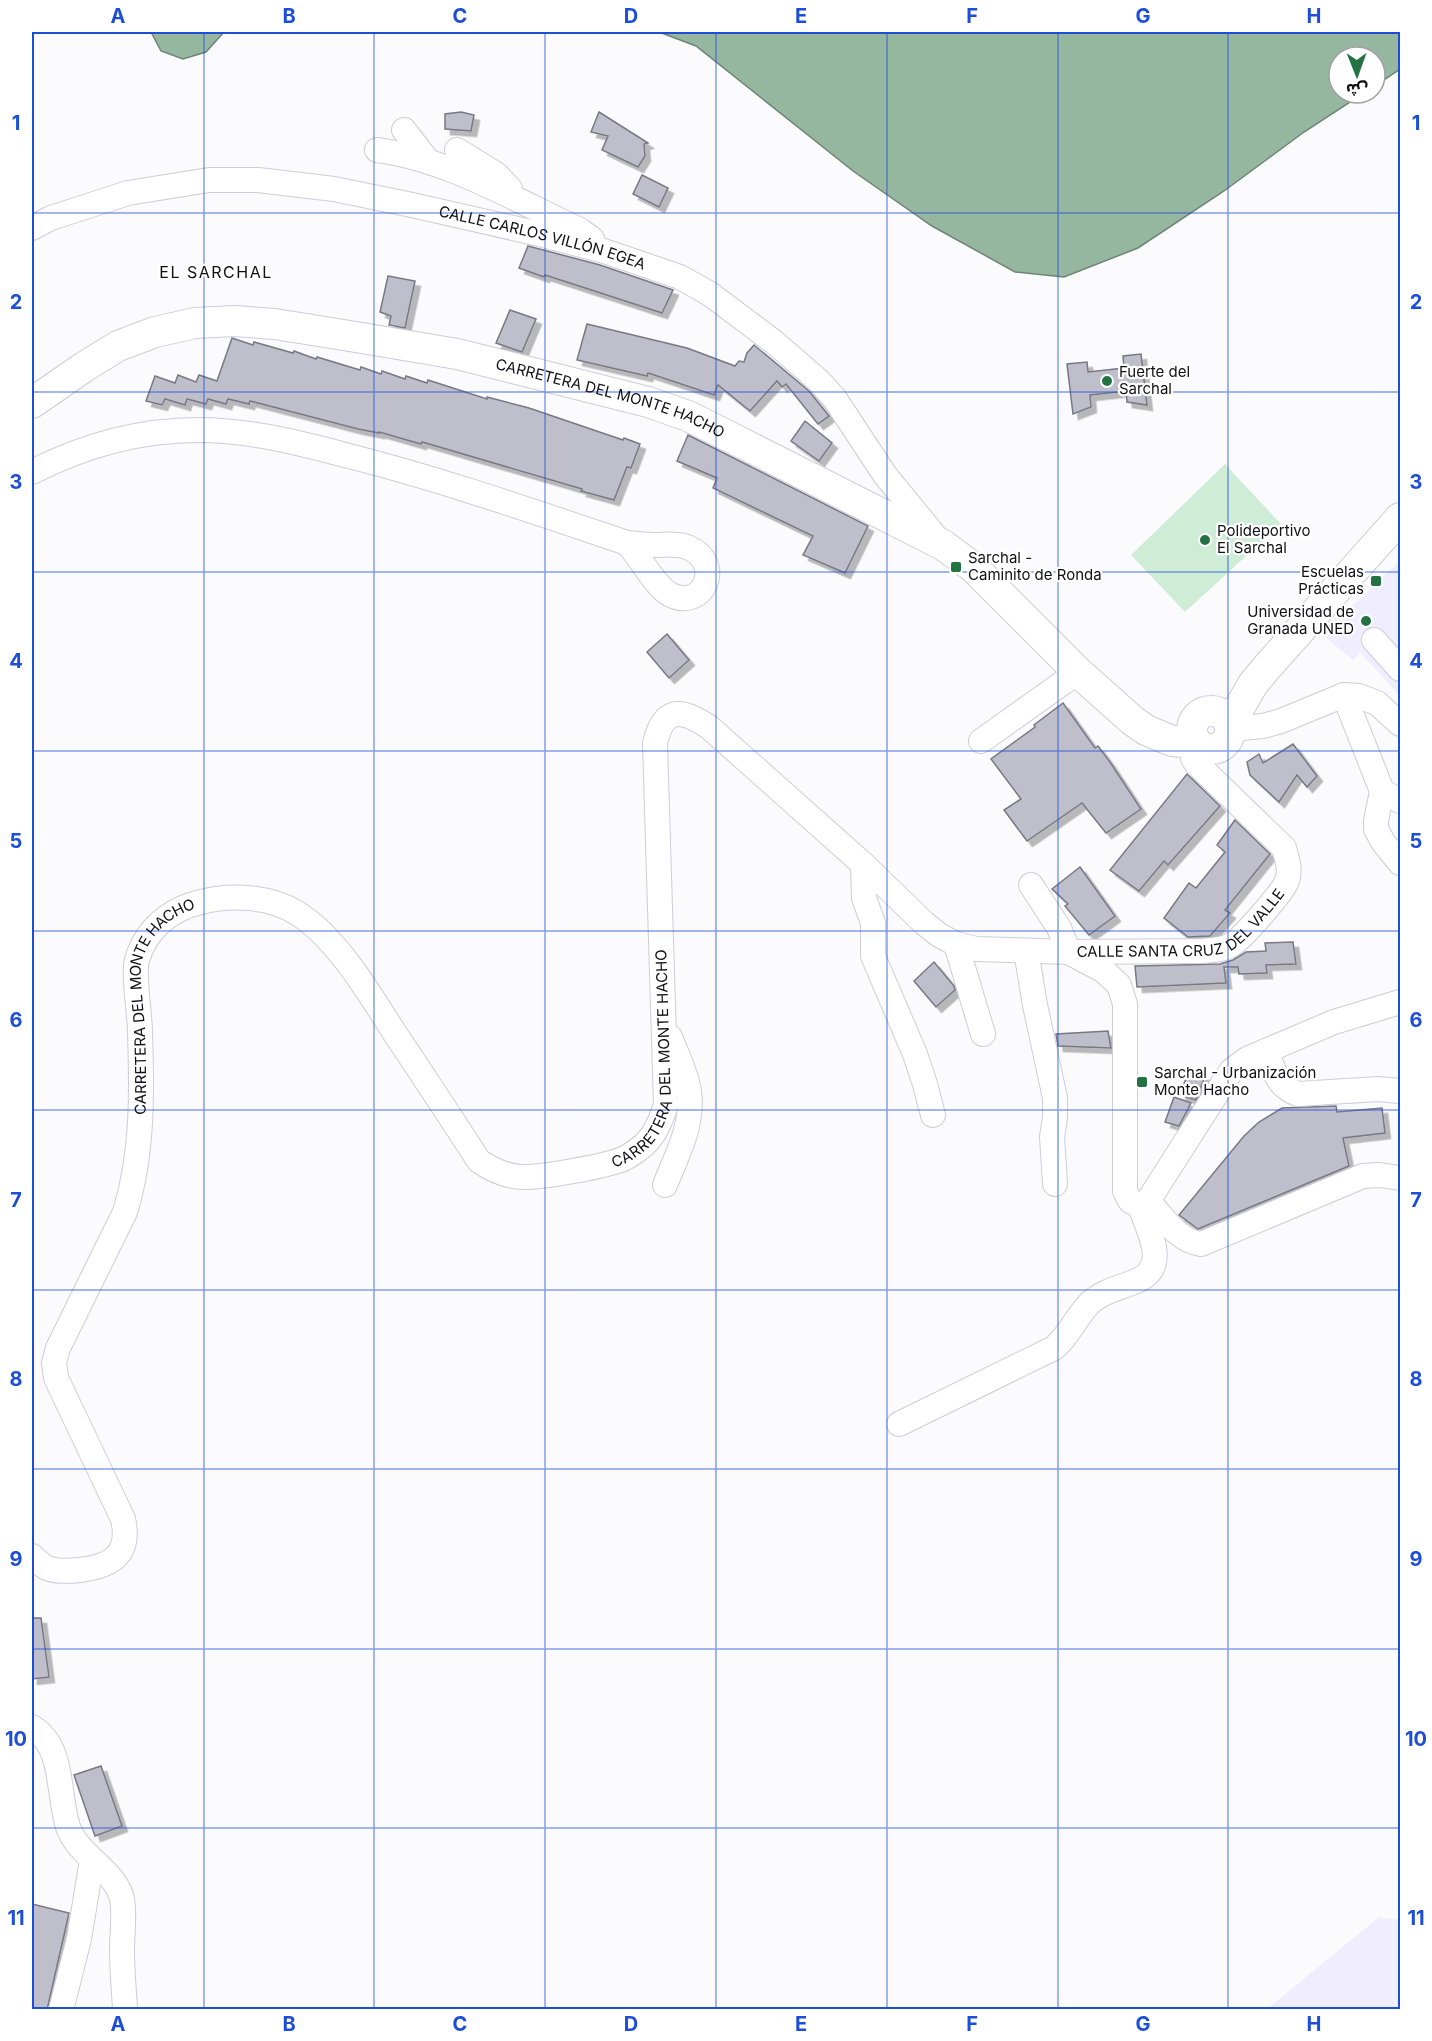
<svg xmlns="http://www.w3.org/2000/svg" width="1432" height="2041" font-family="Inter,'Noto Sans Arabic',sans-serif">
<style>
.built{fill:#efedfe}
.green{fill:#cfecd6}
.water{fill:#96b79f;stroke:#6e8576;stroke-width:1.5}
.building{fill:#bfbecb;stroke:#797884;stroke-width:1.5;filter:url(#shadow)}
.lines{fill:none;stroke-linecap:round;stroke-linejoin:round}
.minor-casing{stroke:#cdccd9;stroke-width:26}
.major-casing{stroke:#cdccd9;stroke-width:32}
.minor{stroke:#fff;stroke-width:24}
.major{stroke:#fff;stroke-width:30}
.grid{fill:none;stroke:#1d4ed8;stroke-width:1.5;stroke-opacity:0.55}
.poi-dot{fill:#237242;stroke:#fff;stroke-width:2}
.labels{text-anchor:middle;stroke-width:4.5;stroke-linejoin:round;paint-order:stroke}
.street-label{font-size:15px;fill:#111015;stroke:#fff}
.poi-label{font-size:15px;fill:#111015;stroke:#fff;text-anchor:start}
.neighbourhood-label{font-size:16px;letter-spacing:1.5px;fill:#111015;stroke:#fff}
.neatline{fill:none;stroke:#1d4ed8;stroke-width:2}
.grid-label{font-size:20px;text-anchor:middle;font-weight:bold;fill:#1d4ed8}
</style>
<defs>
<filter id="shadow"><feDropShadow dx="5.5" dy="5.5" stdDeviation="0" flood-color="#0004"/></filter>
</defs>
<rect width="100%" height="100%" fill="#fbfbfe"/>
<g class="built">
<polygon points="1400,561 1400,696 1360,652 1353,660 1322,634 1345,604 1351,607"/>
<polygon points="1379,1917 1400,1920 1400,2009 1267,2009"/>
</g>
<polygon class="green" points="1225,464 1281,524 1185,612 1131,555"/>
<g class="water">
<polygon points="151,32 224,32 206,52 183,59 161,51"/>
<polygon points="659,32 1400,32 1400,69 1375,86 1375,57 1339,57 1339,93 1364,93 1304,132 1224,191 1138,248 1064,277 1015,272 932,226 853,171 696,46"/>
</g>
<g class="building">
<polygon points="461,112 474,115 471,131 445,129 445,114"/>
<polygon points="599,112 648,143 644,144 645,156 638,167 602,150 608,136 591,132"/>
<polygon points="642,175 668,188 659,207 633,194"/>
<polygon points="528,246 600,265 673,290 662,313 545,275 544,277 519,268"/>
<polygon points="388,276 415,281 405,328 389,325 391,316 380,312"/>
<polygon points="510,310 536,319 522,352 496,343"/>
<polygon points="587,324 687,348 735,366 739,361 744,362 747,353 754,345 809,391 829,416 818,424 786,384 782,387 777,381 750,411 718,385 714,395 648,373 647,376 577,360"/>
<polygon points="232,338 253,345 254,342 293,353 294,351 316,359 317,357 360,370 361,367 381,374 382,371 405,379 406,376 427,383 428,380 487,399 487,397 529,408 623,440 624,438 640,444 631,468 627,467 614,500 581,491 582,489 422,442 421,444 379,432 379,433 358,429 250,401 249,404 228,399 226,404 208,399 206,404 187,399 185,405 165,399 162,405 146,401 155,376 175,383 178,375 196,382 199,375 217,381"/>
<polygon points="1141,354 1147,405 1127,402 1126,391 1090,395 1091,407 1073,414 1067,364 1087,362 1088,372 1124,368 1123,356"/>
<polygon points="805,421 832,443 819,461 791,441"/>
<polygon points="688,435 868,526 845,573 803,555 813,536 713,488 717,478 677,461"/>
<polygon points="667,634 689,660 669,678 647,652"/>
<polygon points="1063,703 1095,748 1098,746 1110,762 1141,809 1106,833 1082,803 1027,841 1004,810 1021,799 991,759 1035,727 1034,725"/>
<polygon points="1293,744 1317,776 1307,787 1297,775 1279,802 1250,775 1247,762 1259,754 1263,763"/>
<polygon points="1187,774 1220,806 1168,865 1164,861 1139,891 1110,870"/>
<polygon points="1235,820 1270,854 1225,910 1230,913 1210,936 1188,937 1164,918 1189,883 1196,888 1225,852 1217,845"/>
<polygon points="1080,867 1115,916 1089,935 1065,906 1068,904 1052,889"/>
<polygon points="1293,942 1296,964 1266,965 1267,973 1239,974 1238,967 1224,967 1226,983 1137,987 1135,966 1220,964 1233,960 1246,952 1266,951 1265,943"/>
<polygon points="934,962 954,986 955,990 936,1007 914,981"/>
<polygon points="1108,1031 1111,1048 1058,1046 1056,1034"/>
<polygon points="1189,1070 1205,1076 1196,1100 1180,1095"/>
<polygon points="1174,1097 1191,1103 1179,1126 1165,1122"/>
<polygon points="1336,1106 1337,1112 1382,1108 1385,1133 1343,1138 1349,1166 1198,1229 1179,1215 1244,1136 1259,1122 1282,1108"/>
<polygon points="32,1618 41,1618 49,1677 32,1679"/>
<polygon points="101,1766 122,1826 95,1836 74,1775"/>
<polygon points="32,1904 69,1913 47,2010 32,2010"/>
</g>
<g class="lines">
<defs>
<g id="minor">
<polyline points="404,130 428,161"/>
<path d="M377,150C448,159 515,200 580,230L592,239"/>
<polyline points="457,150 496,174 510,189"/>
<path id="s1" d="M32,228L51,218L128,193L209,180H258L334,189L412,205L535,233L604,251L680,277L710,294L774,342L819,381L835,399L885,475L939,541"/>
<path d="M32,472C83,446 140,430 198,430C250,430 300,443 349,456C443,480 535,512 627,543"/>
<path d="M627,543C636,544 645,545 655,545C665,545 676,543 687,547C725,562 704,611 671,595C655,587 641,558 627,543Z"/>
<polyline points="1374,640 1400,669"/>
<polyline points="1344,695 1382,791 1376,821 1376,829 1383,842 1400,863"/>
<polyline points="1230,727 1242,728 1263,726 1281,721 1344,695 1359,696 1377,703 1400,724"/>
<polyline points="981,741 1078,672"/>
<polyline points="1382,791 1400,801"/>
<polyline points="863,864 864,898 873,923 873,956 915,1054 925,1084 933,1115"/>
<polyline points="1031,885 1059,928 1069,952"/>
<polyline points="956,944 983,1034"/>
<polyline points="1026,951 1035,1005 1055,1098 1055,1118 1052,1137 1055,1184"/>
<polyline points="1072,954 1104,971 1119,985 1125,1004 1125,1191 1130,1201 1140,1206"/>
<path d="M1266,1051C1274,1070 1277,1087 1298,1094L1378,1089L1400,1091"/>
<path d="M665,1185C677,1155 694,1124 689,1091C686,1072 677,1055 670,1037"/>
<path d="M1148,1201C1163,1217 1178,1241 1201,1244L1363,1176L1380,1175L1400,1178"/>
<polyline points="1140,1206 1146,1204 1148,1201 1231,1071 1247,1059 1334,1022 1400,1002"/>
<path d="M899,1424L1054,1348C1071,1334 1077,1314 1092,1301C1104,1291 1119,1288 1134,1282C1171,1268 1149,1233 1140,1206"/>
<path id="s2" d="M32,1556C36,1560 41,1565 47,1568C56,1572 70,1571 80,1570C112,1566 131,1554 123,1519L56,1378L54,1363L58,1348L125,1212C143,1154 142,1092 140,1032C140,1015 133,974 137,960C146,929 170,909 201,902C231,894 270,896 297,913C337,938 369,993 394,1032C423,1075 451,1118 479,1161C492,1170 505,1176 521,1177C539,1178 609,1166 625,1158C631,1155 639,1149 644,1145C656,1134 661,1119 666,1105L655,743C664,706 681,709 709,727L863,864L924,923L939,935L956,944L976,949L1069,952L1203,951C1213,950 1223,950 1231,945C1243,938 1282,893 1287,881C1291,869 1287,859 1284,848L1196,763L1193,758L1194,752L1201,746"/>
<path d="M32,1727C65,1747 57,1793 68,1827C78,1856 116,1871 122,1899C125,1915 122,1934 122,1950C122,1970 124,1990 125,2010"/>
<polyline points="61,2010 79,1939 92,1860"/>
</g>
<g id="major">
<path id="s3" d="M32,403L84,367L118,346L155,332L195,323L235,321L275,324L362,338L457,354L648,402L688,416L726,435L943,545L974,568L1078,672L1133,721L1146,730L1172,741L1183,742L1194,739"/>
<circle cx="1211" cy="730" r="19"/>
<polyline points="1230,724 1253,684 1268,666 1400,518"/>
</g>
</defs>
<use href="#minor" class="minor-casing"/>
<use href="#major" class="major-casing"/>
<use href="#minor" class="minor"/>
<use href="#major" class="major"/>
</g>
<path class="grid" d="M204,32V2010M374,32V2010M545,32V2010M716,32V2010M887,32V2010M1058,32V2010M1228,32V2010M32,213H1400M32,392H1400M32,572H1400M32,751H1400M32,931H1400M32,1110H1400M32,1290H1400M32,1469H1400M32,1649H1400M32,1828H1400"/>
<g class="poi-dot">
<circle cx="1107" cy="381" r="6"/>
<circle cx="1205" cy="540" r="6"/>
<rect x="950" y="561" width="12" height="12" rx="3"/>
<rect x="1370" y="575" width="12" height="12" rx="3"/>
<circle cx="1366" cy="621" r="6"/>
<rect x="1136" y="1076" width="12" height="12" rx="3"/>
</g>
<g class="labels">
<g class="street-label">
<text dy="5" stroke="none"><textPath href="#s1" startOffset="524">CALLE CARLOS VILLÓN EGEA</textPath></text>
<text dy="5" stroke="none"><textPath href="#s3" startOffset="608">CARRETERA DEL MONTE HACHO</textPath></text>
<text dy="5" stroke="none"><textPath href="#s2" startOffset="2445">CALLE SANTA CRUZ DEL VALLE</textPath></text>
<text dy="5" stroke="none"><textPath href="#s2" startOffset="688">CARRETERA DEL MONTE HACHO</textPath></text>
<text dy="5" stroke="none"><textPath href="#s2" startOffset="1480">CARRETERA DEL MONTE HACHO</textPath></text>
</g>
<g class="poi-label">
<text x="1119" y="377">Fuerte del<tspan x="1119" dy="17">Sarchal</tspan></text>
<text x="1217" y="536">Polideportivo<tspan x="1217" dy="17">El Sarchal</tspan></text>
<text x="968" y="563">Sarchal -<tspan x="968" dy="17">Caminito de Ronda</tspan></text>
<text x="1364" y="577" text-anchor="end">Escuelas<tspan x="1364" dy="17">Prácticas</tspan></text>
<text x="1354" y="617" text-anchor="end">Universidad de<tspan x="1354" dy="17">Granada UNED</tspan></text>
<text x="1154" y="1078">Sarchal - Urbanización<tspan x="1154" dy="17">Monte Hacho</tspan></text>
</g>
<g class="neighbourhood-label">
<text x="216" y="278">EL SARCHAL</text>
</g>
</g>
<rect width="1432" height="2041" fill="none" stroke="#ffffff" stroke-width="66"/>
<g transform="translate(1357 75) rotate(179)"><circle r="28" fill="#ffffff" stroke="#a09fa1" stroke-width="1.5"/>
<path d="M0-4.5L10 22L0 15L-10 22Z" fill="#237242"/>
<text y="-9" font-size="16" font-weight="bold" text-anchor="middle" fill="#111015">ش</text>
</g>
<rect x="33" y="33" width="1366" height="1975" class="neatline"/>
<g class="grid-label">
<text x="118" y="23">A</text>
<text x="289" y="23">B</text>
<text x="460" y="23">C</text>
<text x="631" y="23">D</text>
<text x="801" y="23">E</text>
<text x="972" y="23">F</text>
<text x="1143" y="23">G</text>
<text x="1314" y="23">H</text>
<text x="16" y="130">1</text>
<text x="1416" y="130">1</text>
<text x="16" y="309">2</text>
<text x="1416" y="309">2</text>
<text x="16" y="489">3</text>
<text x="1416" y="489">3</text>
<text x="16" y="668">4</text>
<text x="1416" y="668">4</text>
<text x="16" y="848">5</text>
<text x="1416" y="848">5</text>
<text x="16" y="1027">6</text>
<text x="1416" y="1027">6</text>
<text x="16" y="1207">7</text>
<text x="1416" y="1207">7</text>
<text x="16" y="1386">8</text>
<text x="1416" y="1386">8</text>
<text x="16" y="1566">9</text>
<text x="1416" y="1566">9</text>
<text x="16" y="1746">10</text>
<text x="1416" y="1746">10</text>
<text x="16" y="1925">11</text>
<text x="1416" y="1925">11</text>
<text x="118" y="2031">A</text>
<text x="289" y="2031">B</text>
<text x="460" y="2031">C</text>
<text x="631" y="2031">D</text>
<text x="801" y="2031">E</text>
<text x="972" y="2031">F</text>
<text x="1143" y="2031">G</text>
<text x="1314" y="2031">H</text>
</g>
</svg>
